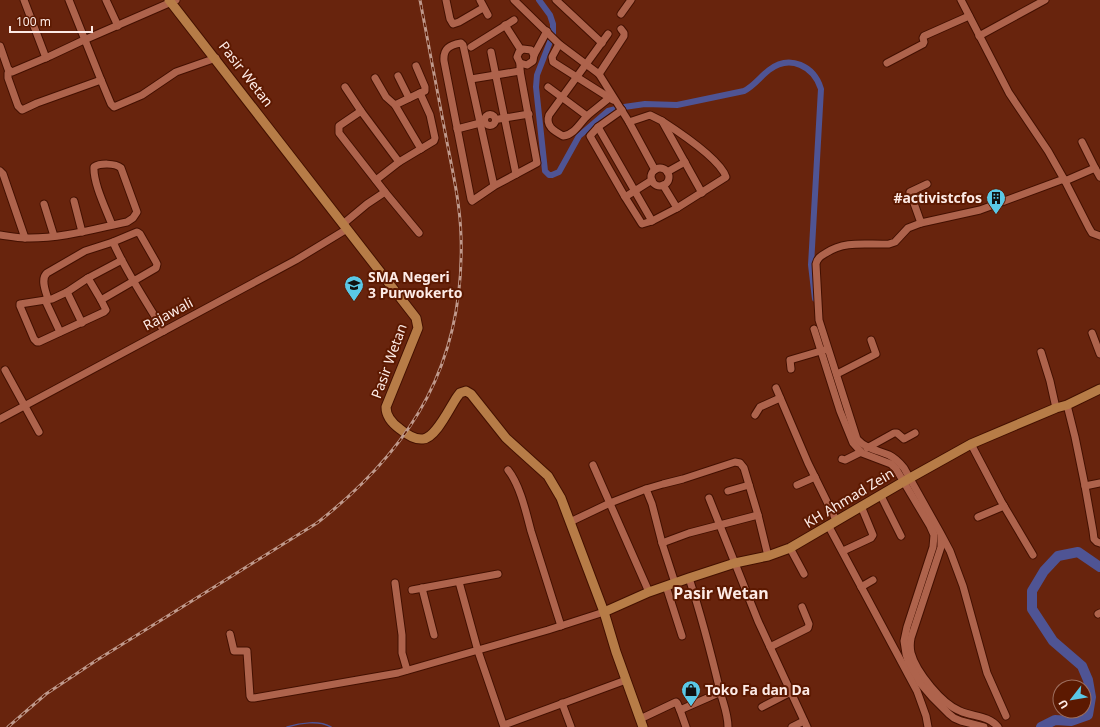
<svg xmlns="http://www.w3.org/2000/svg" width="1100" height="727" font-family="'Noto Sans',sans-serif">
<style>
.lines{fill:none;stroke-linecap:round;stroke-linejoin:round}
.stream{stroke:#4f5494;stroke-width:1.5}
.canal{stroke:#4f5494;stroke-width:6}
.river{stroke:#4f5494;stroke-width:10}
.street-casing{stroke:#431001;stroke-width:9}
.secondary-casing{stroke:#431001;stroke-width:11}
.street{stroke:#ae634c;stroke-width:7}
.secondary{stroke:#b77c47;stroke-width:9}
.rail-casing{stroke:#bf998c;stroke-width:3}
.rail{stroke:#5c1901;stroke-width:1.5;stroke-dasharray:4.5;stroke-linecap:butt}
.labels{text-anchor:middle;stroke-width:4;stroke-linejoin:round;paint-order:stroke}
.street-label{font-size:14px;fill:#fdebe6;stroke:#5c1901}
.poi-label{font-size:14px;font-weight:bold;fill:#fdebe6;stroke:#5c1901;text-anchor:start}
.quarter-label{font-size:16px;font-weight:bold;fill:#fdebe6;stroke:#5c1901}
</style>
<rect width="100%" height="100%" fill="#68240d"/>
<g class="lines">
<path class="stream" d="M287,727C300,723 319,720 331,727"/>
<g class="canal">
<path d="M539,0L550,15L553,24V34L537,75L536,87L545,171L549,175H552L559,172L579,136L608,111L624,107L645,104L677,105L744,91C754,86 760,77 769,70C790,54 814,66 821,89L811,265L815,299"/>
<path d="M868,452C886,457 896,462 906,479"/>
<polyline points="930,568 937,542 936,532"/>
</g>
<polyline class="river" points="1041,727 1055,720 1071,721 1088,715 1091,697 1088,680 1082,666 1053,641 1032,609 1032,591 1044,571 1058,556 1078,552 1100,567"/>
<defs>
<g id="street">
<polyline points="24,0 46,58"/>
<polyline points="106,0 118,26"/>
<polyline points="446,0 450,19 453,24 459,22 483,8"/>
<polyline points="480,0 488,15"/>
<polyline points="514,0 559,44 599,74 629,122 655,170"/>
<polyline points="556,0 602,43"/>
<polyline points="961,0 1009,93 1048,151 1065,181 1089,228 1092,233 1100,236"/>
<polyline points="621,14 631,0"/>
<polyline points="505,25 521,50"/>
<path d="M608,34L549,115C545,126 554,131 563,136C574,135 580,123 587,116C594,110 602,104 609,98"/>
<polyline points="979,36 1045,0"/>
<polyline points="559,44 552,57 553,62 613,100"/>
<polyline points="0,46 8,69 12,72 50,56 84,40 176,0"/>
<polyline points="471,47 514,20"/>
<polyline points="491,52 516,174"/>
<polyline points="520,63 527,65 533,61 534,55 547,31"/>
<polyline points="887,63 923,44 924,42 923,38 924,36 969,16"/>
<polyline points="416,66 425,87 425,91 420,93"/>
<polyline points="10,71 8,73 8,78 18,106 22,110 37,103 101,80 69,0"/>
<polyline points="599,74 624,36 624,33 621,29"/>
<polyline points="398,76 409,98"/>
<polyline points="375,78 386,97 395,105 420,93 430,115 435,138 434,141 399,162 376,180"/>
<polyline points="471,79 520,71"/>
<polyline points="101,80 111,104 114,107 142,95 176,72 216,58"/>
<polyline points="345,87 361,111"/>
<polyline points="548,87 587,116"/>
<polyline points="395,105 421,149"/>
<path d="M622,110L598,127L590,136L625,197L642,224L652,221L677,208L726,177C720,159 679,132 662,121"/>
<circle cx="490" cy="120" r="5.5"/>
<polyline points="499,119 529,114"/>
<polyline points="629,122 650,115 662,121 702,193"/>
<polyline points="598,127 652,221"/>
<polyline points="457,129 484,122"/>
<polyline points="1082,142 1095,168"/>
<circle cx="660" cy="177" r="9"/>
<polyline points="0,171 3,174 25,238"/>
<polyline points="667,172 685,162"/>
<polyline points="1065,181 1095,168 1100,177"/>
<polyline points="927,184 910,192 921,223 980,210 1064,179"/>
<polyline points="663,185 677,208"/>
<path d="M494,186L463,45L461,43C449,45 443,49 444,61L471,199L472,201L494,186L537,163L520,71V63L517,57L519,52L523,49L531,50L534,55"/>
<polyline points="385,192 419,233"/>
<polyline points="625,197 652,180"/>
<polyline points="74,201 82,232"/>
<polyline points="44,204 54,236"/>
<path d="M921,223L908,228L895,242L889,244C867,245 845,240 826,253C821,256 817,258 816,264L819,320L857,439C866,449 877,450 889,455C895,458 900,463 904,468L941,534V547L911,638C910,643 910,648 911,653C916,672 942,704 960,711C973,717 988,715 998,727"/>
<polyline points="343,224 367,204 385,192 339,133 339,126 361,111 399,162"/>
<path d="M0,235C8,236 17,238 25,238C60,239 94,229 127,222L133,218L137,212L121,168C115,163 100,163 94,167C93,183 106,209 112,225"/>
<path d="M122,260L88,278L67,292L52,299L20,304V306L34,339L37,342H39L104,312L106,310L101,300L156,268L157,264L156,262L140,234L137,232L113,242C126,272 147,303 164,331"/>
<polyline points="88,278 101,300"/>
<polyline points="67,292 82,323"/>
<path d="M48,299C46,292 40,279 47,273L85,251L113,242"/>
<polyline points="45,300 60,332"/>
<polyline points="814,329 840,411 853,443 862,453 891,464 896,469 930,526 934,535 933,547 907,627 904,641 906,654 908,661 920,683 932,697 949,714 954,718 961,721 984,727"/>
<polyline points="1092,333 1100,354"/>
<polyline points="1041,352 1050,381 1056,408"/>
<polyline points="791,369 790,360 824,350"/>
<polyline points="5,370 39,432"/>
<polyline points="837,374 876,354 871,340"/>
<polyline points="776,388 808,463 836,520"/>
<polyline points="1067,405 1075,437 1085,486 1093,531 1094,539 1097,542 1100,543"/>
<polyline points="755,415 760,407 780,398"/>
<polyline points="0,419 296,260 347,229"/>
<polyline points="971,444 1001,501 1033,555"/>
<polyline points="867,448 894,433 897,433 904,439 915,433"/>
<polyline points="842,459 845,460 861,452"/>
<polyline points="593,465 649,592"/>
<path d="M508,470C520,485 526,512 531,531L561,626"/>
<polyline points="797,485 815,477"/>
<polyline points="1085,486 1100,483"/>
<polyline points="646,489 652,504 662,543 675,583"/>
<polyline points="728,491 749,485"/>
<polyline points="881,496 901,536"/>
<polyline points="709,498 758,621 807,727"/>
<polyline points="978,517 1004,506"/>
<polyline points="570,522 610,503 646,489 663,484 683,479 735,462 740,463 744,468 758,515 768,556"/>
<polyline points="828,525 917,691 926,716 928,727"/>
<polyline points="942,536 950,551 963,586 987,673 1006,716"/>
<polyline points="662,543 689,533 758,515"/>
<polyline points="790,548 804,574"/>
<polyline points="843,551 871,538 873,535 861,506"/>
<path d="M689,578C701,615 711,653 720,691C723,703 728,714 728,727"/>
<polyline points="459,582 478,651 504,727"/>
<polyline points="395,583 402,635 402,653 407,670"/>
<polyline points="666,586 682,636"/>
<polyline points="861,587 873,580"/>
<polyline points="422,588 434,635"/>
<polyline points="412,590 498,574"/>
<polyline points="1098,614 1100,613"/>
<polyline points="230,634 234,651 247,651 247,652 250,696 251,698 254,698 398,673 548,630 604,612"/>
<polyline points="770,647 808,628 809,624 802,607"/>
<polyline points="562,703 571,727"/>
<polyline points="762,707 791,692"/>
<polyline points="680,710 686,727"/>
<polyline points="640,719 676,702 677,703 680,710 721,692"/>
<polyline points="504,725 626,680"/>
<polyline points="792,727 804,721"/>
</g>
<g id="secondary">
<path d="M169,0L416,318L418,328L386,407C386,417 393,424 400,429C406,434 415,440 423,439C436,438 450,407 457,397L460,393L466,391L471,394L506,438L548,476L561,498L604,612L616,652L643,727"/>
<polyline points="604,612 649,592 689,578 735,563 768,556 790,548 910,478 971,444 1056,408 1067,405 1100,389"/>
</g>
</defs>
<use href="#street" class="street-casing"/>
<use href="#secondary" class="secondary-casing"/>
<use href="#street" class="street"/>
<use href="#secondary" class="secondary"/>
<defs>
<path id="rail" d="M8,727L46,694L97,660L317,523C414,447 465,361 461,236C460,202 452,169 446,137C437,91 429,46 420,0"/>
</defs>
<use href="#rail" class="rail-casing"/>
<use href="#rail" class="rail"/>
</g>
<defs>
<symbol id="building-pin" viewBox="-11 -11 22 30"><path d="M0 17L-7.5 6A9.5 9.5 0 1 1 7.5 6Z" fill="#5ac8e6" stroke="#5c1901"/><path d="M-4-6H4V6H1V3H-1V6H-4ZM-2.5-4.3h1.7v1.8h-1.7ZM.8-4.3h1.7v1.8H.8ZM-2.5-1h1.7V.8h-1.7ZM.8-1h1.7V.8H.8Z" fill="#111"/></symbol>
<symbol id="school-pin" viewBox="-11 -11 22 30"><path d="M0 17L-7.5 6A9.5 9.5 0 1 1 7.5 6Z" fill="#5ac8e6" stroke="#5c1901"/><path d="M0-5L7-2L0 1L-7-2ZM-4 1L0 2.5L4 1V4Q0 6-4 4Z" fill="#111"/></symbol>
<symbol id="shop-pin" viewBox="-11 -11 22 30"><path d="M0 17L-7.5 6A9.5 9.5 0 1 1 7.5 6Z" fill="#5ac8e6" stroke="#5c1901"/><path d="M-5-2.5h2.3a2.7 3.5 0 0 1 5.4 0H5L5.5 6h-11ZM-1.5-2.5h3a1.5 2.3 0 0 0-3 0Z" fill="#111"/></symbol>
</defs>
<g fill-rule="evenodd">
<use href="#building-pin" x="985" y="187" width="22" height="30"/>
<use href="#school-pin" x="343" y="274" width="22" height="30"/>
<use href="#shop-pin" x="680" y="679" width="22" height="30"/>
</g>
<g class="labels">
<g class="street-label">
<text transform="translate(246 74) rotate(52)" y="5">Pasir Wetan</text>
<text transform="translate(168 314) rotate(-28)" y="5">Rajawali</text>
<text transform="translate(389 361) rotate(-70)" y="5">Pasir Wetan</text>
<text transform="translate(849 498) rotate(-31)" y="5">KH Ahmad Zein</text>
</g>
<g class="poi-label">
<text x="982" y="203" text-anchor="end">#activistcfos</text>
<text x="368" y="282">SMA Negeri<tspan x="368" dy="16">3 Purwokerto</tspan></text>
<text x="705" y="695">Toko Fa dan Da</text>
</g>
<g class="quarter-label">
<text x="721" y="599">Pasir Wetan</text>
</g>
</g>
<g transform="translate(1072 699) rotate(239)"><circle r="19" fill="#5c1901" stroke="#9c6d5d"/>
<path d="M0-3L7 15L0 10L-7 15Z" fill="#5ac8e6"/>
<text y="-6" font-size="11" font-weight="bold" text-anchor="middle" fill="#fdebe6">U</text>
</g>
<path d="M10 26v6h82v-6" fill="none" stroke="#fdebe6" stroke-width="2"/>
<text x="16" y="26" font-size="12" fill="#fdebe6" stroke="#5c1901" stroke-width="3" paint-order="stroke">100 m</text>
</svg>
